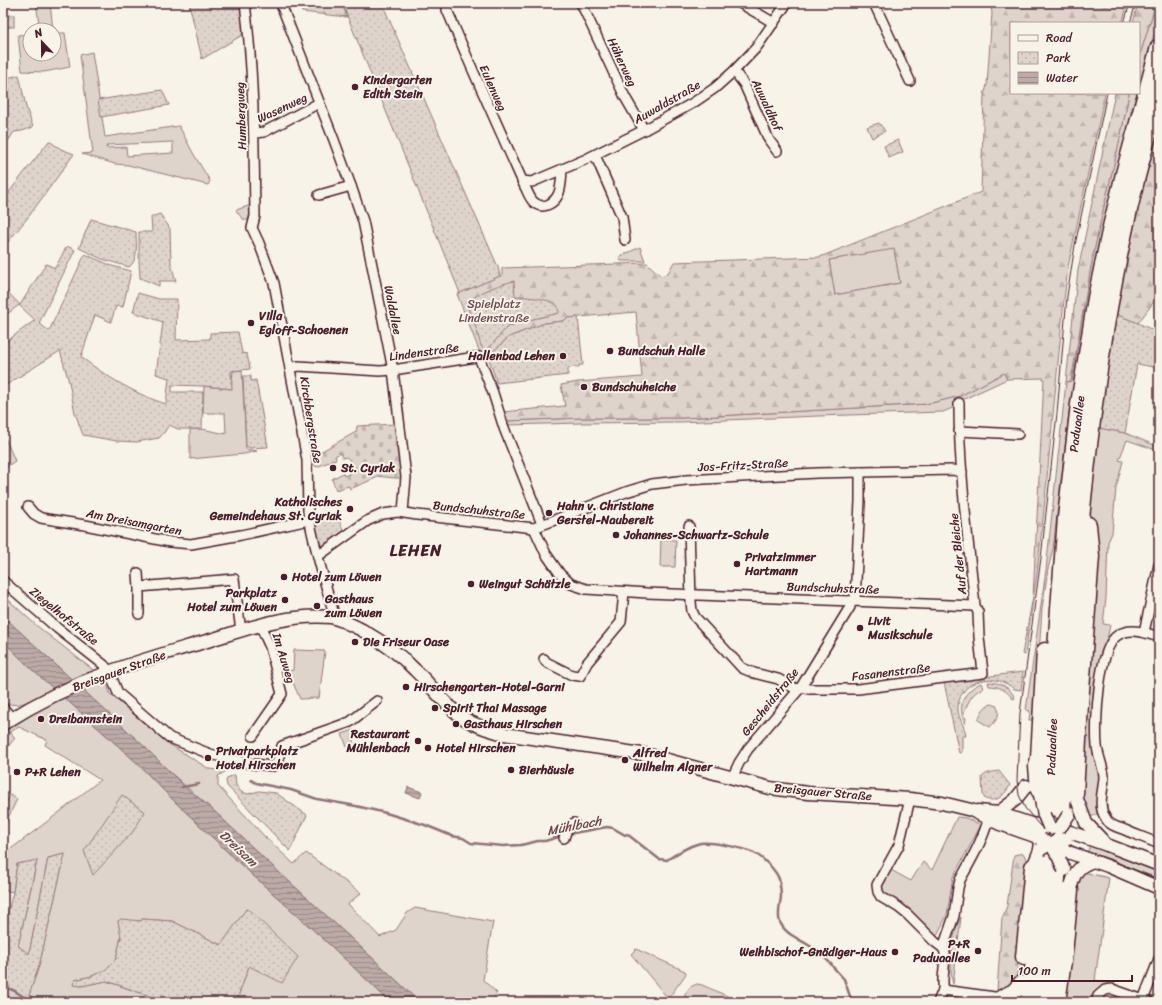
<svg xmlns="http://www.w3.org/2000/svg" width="1162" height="1005" font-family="Sriracha,sans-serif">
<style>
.grass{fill:#ded4cc;stroke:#947a7c;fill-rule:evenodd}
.forest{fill:url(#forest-firs);stroke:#947a7c;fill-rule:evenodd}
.cemetery{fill:url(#cemetery-stones);stroke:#947a7c}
.park{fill:url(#park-dots);stroke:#947a7c}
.water{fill:url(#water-rules);stroke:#8e7275}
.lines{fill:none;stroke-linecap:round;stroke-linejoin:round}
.stream{stroke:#8e7275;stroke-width:2.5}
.street-casing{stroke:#4a1f2b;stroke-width:12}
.secondary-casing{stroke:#4a1f2b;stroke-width:15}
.highway-casing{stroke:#4a1f2b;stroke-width:19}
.street{stroke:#f7f3e8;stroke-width:9}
.secondary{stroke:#f7f3e8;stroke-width:12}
.highway{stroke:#f7f3e8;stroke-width:16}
.tram{stroke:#4a1f2b;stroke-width:1}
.secondary-bridge-casing{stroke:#4a1f2b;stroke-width:15;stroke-linecap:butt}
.secondary-bridge{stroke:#f7f3e8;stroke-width:12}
.poi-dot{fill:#4a1f2b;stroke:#f7f3e8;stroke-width:1.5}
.labels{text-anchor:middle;stroke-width:4;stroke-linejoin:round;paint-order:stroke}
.street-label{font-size:12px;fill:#4a1f2b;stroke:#f7f3e8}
.poi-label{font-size:12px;font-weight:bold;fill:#4a1f2b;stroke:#f7f3e8;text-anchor:start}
.park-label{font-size:12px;fill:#6f4c53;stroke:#f7f3e8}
.water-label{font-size:13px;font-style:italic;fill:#6c4950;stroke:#f7f3e8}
.district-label{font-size:16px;font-weight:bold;letter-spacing:1px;fill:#4a1f2b;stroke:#f7f3e8}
</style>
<defs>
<pattern id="forest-firs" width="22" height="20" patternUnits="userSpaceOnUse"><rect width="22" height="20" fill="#ded4cc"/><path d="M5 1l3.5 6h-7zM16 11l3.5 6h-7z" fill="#c0b6af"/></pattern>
<pattern id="cemetery-stones" width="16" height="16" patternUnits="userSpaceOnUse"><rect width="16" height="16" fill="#ded4cc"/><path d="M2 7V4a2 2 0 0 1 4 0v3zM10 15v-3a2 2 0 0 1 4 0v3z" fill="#c0b6af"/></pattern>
<pattern id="park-dots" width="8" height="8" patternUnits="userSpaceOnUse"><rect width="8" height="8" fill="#ded4cc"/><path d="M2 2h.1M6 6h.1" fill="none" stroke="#c0b6af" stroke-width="1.8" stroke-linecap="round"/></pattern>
<pattern id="water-rules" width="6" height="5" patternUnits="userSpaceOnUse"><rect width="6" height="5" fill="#bcaaa7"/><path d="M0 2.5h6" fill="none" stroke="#9b8a88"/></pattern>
</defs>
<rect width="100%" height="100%" fill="#f7f3e8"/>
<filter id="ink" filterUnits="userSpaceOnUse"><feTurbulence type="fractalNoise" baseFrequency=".025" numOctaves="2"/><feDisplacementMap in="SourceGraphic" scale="8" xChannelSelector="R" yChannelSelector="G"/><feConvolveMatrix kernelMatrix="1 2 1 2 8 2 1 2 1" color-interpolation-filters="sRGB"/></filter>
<g filter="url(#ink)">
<g class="grass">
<polygon points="36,3 50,3 53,30 40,30"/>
<polygon points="1156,3 1159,3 1159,18 1139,85 1139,58"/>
<polygon points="54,33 65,33 70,67 44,72 22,71 18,35 30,34 30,54 54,54"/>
<path d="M92,52L105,137L179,126L193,153L210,181L208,185L128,165L115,164L82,154L93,153L80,55ZM173,142V153L127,156L126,147L106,148L107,145Z"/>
<path d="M1129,93H1137L1131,112L1128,135L1070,404L1053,549L1048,569L1042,609L1037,684L1032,720H1029L1030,711L1026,710L1046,570L1066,382L1072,381C1080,331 1087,282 1098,233C1108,186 1121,140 1129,93Z"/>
<path d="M251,205L250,215L248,220C242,221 239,214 236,210Z"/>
<polygon points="640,247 645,261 621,261 619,257"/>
<polygon points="894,248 900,283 835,295 829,260"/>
<polygon points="242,370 246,449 257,451 244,454 190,459 190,429 202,429 226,434 225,413 203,413 204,386 231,389 233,371"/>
<polygon points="1004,373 1007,379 962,400 955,402 955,407 943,412 818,416 680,422 581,423 508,425 506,421 581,418 682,418 927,404 952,398 960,396"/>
<polygon points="1099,428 1125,433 1159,447 1159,451 1127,440 1119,460 1123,461 1116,488 1112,533 1108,542 1106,598 1103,624 1110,625 1108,635 1099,660 1097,678 1100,775 1096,807 1097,814 1089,818 1081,793 1090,493"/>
<polygon points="3,433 15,461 3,469"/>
<polygon points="661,539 676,540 675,567 660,567"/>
<polygon points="3,595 37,626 106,680 110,694 166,742 209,769 226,771 218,776 218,786 266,838 294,864 306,853 361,893 348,904 380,937 396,930 407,913 415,908 493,922 483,980 497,993 491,1002 419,1002 392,976 268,862 213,810 171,773 145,747 3,616"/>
<path d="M3,641L32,669L69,702L136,762L171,798L237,861L330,945L390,1002H346L342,998L336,1000L335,1002H236L249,966L221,945L172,921L142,919V921H118L121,937L116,959L105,970L92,976L75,980L73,984L81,986L106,981L155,998V1002H41L29,995L39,966L65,854L48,858L29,954L18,946L37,861L17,864L13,892L3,890V855L65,808L100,780L45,745L47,740L19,727L10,732L3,733V732L40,706L33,699C23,704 15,707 3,702Z"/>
<polygon points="294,650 325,651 319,698 300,699 288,671 293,670"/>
<path d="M988,682C1000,682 1010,687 1015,698L1013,699C1007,691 1000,686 989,686Z"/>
<path d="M981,683L983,688C971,693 967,704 963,716L966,718L965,724C957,706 963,691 981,683Z"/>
<path d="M992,704L997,706C1001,715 996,721 990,727L978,720C981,713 984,705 992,704Z"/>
<polygon points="354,730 356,732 357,735 352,737 354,744 347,747 342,734"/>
<polygon points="10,795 17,799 3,829 3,810"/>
<path d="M957,817L966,818L981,825L953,877L947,915L936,937L916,916L899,903L883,896C878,884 884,879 891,870L911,881L923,862L932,870Z"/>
<polygon points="1090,844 1159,869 1159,883 1087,854"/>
<polygon points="1083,872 1109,878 1095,980 1117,985 1128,990 1127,992 1115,987 1093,1002 1063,1002 1080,875"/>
<path d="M961,917L953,984C949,972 952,944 955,932C956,927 959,922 961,917Z"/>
<polygon points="636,949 685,971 686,974 670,996 666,996 631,954"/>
<polygon points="697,984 702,985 741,1002 692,1002 685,998 685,994 690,987"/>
</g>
<g class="forest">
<polygon points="298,3 342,3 347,17 302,12"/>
<path d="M990,3H1128L1122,23H1011V93H1105L1068,267L1064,300L1044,509L1037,573L1025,655L1022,654L1033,597L1044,378L1007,379L1004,373L960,396L952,398L927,404L682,418H581L506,421L503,412L565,406L561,385L578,382L642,377L636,312L568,318L563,321L545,323L509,337L488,356L482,358L457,294L502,275V268L647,263L661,276L668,273L674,262L820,257L981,192L984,95L987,85L992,13ZM894,249L900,283L835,295L829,260Z"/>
<polygon points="1138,3 1156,3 1139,58 1139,23 1133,23"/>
<path d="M1115,93H1129C1121,140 1108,186 1098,233C1087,282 1080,332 1071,381L1066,382L1078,270Z"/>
<polygon points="1159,130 1159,295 1138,323 1115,314 1140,197"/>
<polygon points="10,732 15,738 3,753 3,733"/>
<polygon points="1023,853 1028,861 1016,983 1001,994 997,991 1002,918 1007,906 1014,855"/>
</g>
<path class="cemetery" d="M396,424L402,478H395L376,476V478L350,489L349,486L336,490L332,479L343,473L344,476L349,474L347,468L350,467C351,462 350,459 346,457L343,458L340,453L335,456L336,459L317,467L314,465L313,456L356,432L357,426Z"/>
<g class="park">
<polygon points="189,3 240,3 244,34 202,59"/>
<polygon points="342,3 382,3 498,267 500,276 460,293"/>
<rect x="3" y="15" width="11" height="12"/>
<polygon points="19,75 26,107 33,127 22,131 14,132 3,149 3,79"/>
<polygon points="162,90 169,105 101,117 98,100"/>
<polygon points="879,123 885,131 872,138 867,127"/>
<polygon points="898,140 903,152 889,158 884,146"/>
<polygon points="49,141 61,149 74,154 29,216 3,248 3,193 6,196"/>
<polygon points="160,214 167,224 170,229 171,264 176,281 159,281 159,286 140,278 139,262 139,232 152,232 151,217"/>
<path d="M91,219L136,232C136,243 139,260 129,267L102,259L79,248Z"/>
<path d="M67,246L75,250L39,323L49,331L85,254L112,266L131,271L123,307L116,306L111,322L95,315L81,357C105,376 137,395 166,404L169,378L156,374L163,322L133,312L138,293L159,299H177L176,340L210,339V333L238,332L242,353L247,354L250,369L231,371L232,389L204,386L172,385V392H203L202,429H178L169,425L163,434L159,438L136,442L117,441L83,435L75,413L69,382L60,351L3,387V344L35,320L19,305L3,317V287L20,305L46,264L55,268Z"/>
<path d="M514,281L515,296C525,297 553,298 558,307C558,307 559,312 559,313L517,323L506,328L486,352L481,346L476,328L466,303C480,292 497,285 514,281Z"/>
<polygon points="1115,314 1138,323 1159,333 1159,368 1137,364 1125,433 1099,428 1107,363"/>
<polygon points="578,317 583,365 579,365 579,367 568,368 568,375 497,383 488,356 509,337 545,323 563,321 568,318"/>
<polygon points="243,376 251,376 251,381 256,380 268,447 250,448 246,446"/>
<polygon points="338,517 344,532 325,546 320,545 313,520 327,519"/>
<path d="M1023,672L1021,690L1014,689C996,672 961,678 958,706C957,718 965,725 966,736H962V752L959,753L944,682Z"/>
<path d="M999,771L1010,785C1005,795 997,803 985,799L983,795L982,777C987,772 993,772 999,771Z"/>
<polygon points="235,775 236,785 241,792 248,794 259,791 276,793 307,815 290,851 227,786 226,780 229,777"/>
<polygon points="122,795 145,812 132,833 93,875 84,851"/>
<polygon points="65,854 39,966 29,995 41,1002 3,1002 3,932 13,892 17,864 37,860 18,946 29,954 48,858"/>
<polygon points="246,909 249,910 298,957 282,983 249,966 236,1002 155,1002 155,998 107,981 81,986 73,985 75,980 92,976 105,970 116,959 121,937 118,921 121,919 141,921 142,919 172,921 221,945"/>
</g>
<g class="water">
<polygon points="3,616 145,747 186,788 213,810 268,862 392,976 419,1002 390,1002 330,945 237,861 171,798 136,762 69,702 31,669 3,641"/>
<polygon points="408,787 422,792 420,798 406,793"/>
</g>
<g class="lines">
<g class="stream">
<polyline points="251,780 256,783 291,790 317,799 356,806 386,813 425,825 452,836 463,838 471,843 503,846 521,845 538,841 545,841 562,836"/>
<polyline points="182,787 199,784"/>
<path d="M568,834L607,827L613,828L625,835L627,834L659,859L667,860C676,854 686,847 697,844C707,840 743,848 754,853C762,857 776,870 779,879C780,884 781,892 781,897C780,905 777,915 780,922C786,936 801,939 813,948C820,952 825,958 831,964L833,967L844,979L852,1002"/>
<polyline points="3,986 15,991 31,1002"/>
</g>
<defs>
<g id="street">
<path d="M245,3C254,74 254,145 255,216L252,228L259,243L274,283L307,460L308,512C314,547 324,580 334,614L333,617"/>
<path d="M447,3V10L471,66L525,187C528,192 530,200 535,203C543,210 554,203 558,195C562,187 561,178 562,170"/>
<polyline points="581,3 625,97 644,130"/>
<polyline points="740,3 774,23"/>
<polyline points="874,3 910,81"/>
<polyline points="282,7 334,140 351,186 363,221 377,290 393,370 406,477 403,512"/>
<polyline points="734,71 744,84 769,140 777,151"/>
<polyline points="254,133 264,132 319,103"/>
<polyline points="595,155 622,217 625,240"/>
<polyline points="522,181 532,182 584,160 644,130 693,103 715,88 734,71 756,48 787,3"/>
<polyline points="319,195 351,186"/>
<polyline points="290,368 298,366 380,371 393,370 476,357 479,357 493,393 504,428 542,524"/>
<polyline points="959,431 1018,434"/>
<polyline points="28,507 34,514 41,518 47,519 85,525 170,542 191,544 241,535 309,520"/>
<polyline points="689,526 691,602 692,611 695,617 742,668 754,673 778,679 798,690"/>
<polyline points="534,528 546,554 560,574 571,584 586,589 647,593 975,606"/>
<polyline points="318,556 367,521 383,514 398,512 417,515 534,528 626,492 652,484 686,480 817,473 953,470 962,472"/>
<polyline points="138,573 139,587"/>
<polyline points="3,581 57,628 104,665 109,671 118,693 164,733 170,738 210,754 252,764 274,766 277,763 282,746 350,722 377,701"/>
<polyline points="855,601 860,501 860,472"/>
<polyline points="139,614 139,587 234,579 241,631"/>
<polyline points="1144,632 1159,565"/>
<path d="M1159,637C1146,633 1131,627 1118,635C1098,647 1095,724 1097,746C1098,756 1103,766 1104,776C1104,789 1097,805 1105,817C1106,819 1109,823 1111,824C1115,827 1121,828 1125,830C1136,835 1148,839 1159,844"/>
<polyline points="544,659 546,662 572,675 580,676 587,663 621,622 624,592"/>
<path d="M801,687L809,689H858L983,673L979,637L978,612L975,606C968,538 959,471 959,403"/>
<polyline points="3,708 12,718"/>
<polyline points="253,736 282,694 270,647 260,625"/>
<polyline points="732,778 739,763 748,749 801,687 850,607 850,601"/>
<polyline points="910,799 899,845 877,885 878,892 881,897 898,907 908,915 935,942 943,948 945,952 945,957 943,979 943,990 938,1002"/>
<polyline points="564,838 567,829 574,823"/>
<path d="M943,948L954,916L958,888L960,880C969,864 989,830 989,812"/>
<polyline points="943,990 1002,998"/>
<polyline points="1143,1000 1159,959"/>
<polyline points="1096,1002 1098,996 1105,990 1112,989 1149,1002"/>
</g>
<g id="secondary">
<path d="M3,724C36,703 72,685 109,672C141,660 174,651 207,641C247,629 288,613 331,617C337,618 356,627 362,630C381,641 400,654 415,670C431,685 444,704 462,717C475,726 490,730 504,734L649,755L770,788L808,793L910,799L942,803L971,810L1000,824L1032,835L1041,839"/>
<polyline points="1075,794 1086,823 1103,841"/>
<polyline points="978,811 998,813 1031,824 1043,826"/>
<polyline points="998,813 1015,800 1026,786"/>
<polyline points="1067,831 1107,845 1159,865"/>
<polyline points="1065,851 1108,866 1159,888"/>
<polyline points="1033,867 1040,850 1044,815 1039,790"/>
<path d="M1070,890C1074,874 1076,867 1093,861"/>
</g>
<g id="highway">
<polyline points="1039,790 1037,766 1039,758 1045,651"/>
<polyline points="1075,794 1080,704 1091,556 1088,525"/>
<polyline points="1049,809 1056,648 1066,518 1079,404 1096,298 1111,227 1125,170 1159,47"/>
<path d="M1062,812C1065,756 1066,701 1070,645C1084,461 1104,275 1159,98"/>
<polyline points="1024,957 1033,867"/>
<polyline points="1002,998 1014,992 1021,984"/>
<polyline points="1029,1002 1038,929 1045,856"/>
<polyline points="1043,1002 1051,944 1058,867"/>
<polyline points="1057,1002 1064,954 1070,890"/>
</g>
</defs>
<use href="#street" class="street-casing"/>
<use href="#secondary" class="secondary-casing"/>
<use href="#highway" class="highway-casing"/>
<use href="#street" class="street"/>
<use href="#secondary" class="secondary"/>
<use href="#highway" class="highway"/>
<g class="tram">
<polyline points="1124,23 1130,3"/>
<polyline points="1130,23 1136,3"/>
<polyline points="1107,93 1075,245 1067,296 1057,413 1041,558 1020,713 1017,780 1019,795 1025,808 1039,825 1049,834 1075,847 1159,879"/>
</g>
<defs>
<g id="secondary-bridge">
<polyline points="1044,815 1049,827"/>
<polyline points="1057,829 1062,825 1069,814"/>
<polyline points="1051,844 1059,858 1064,870"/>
<polyline points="1040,850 1049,844 1041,839"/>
<polyline points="1065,851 1057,840 1066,839"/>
</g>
</defs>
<use href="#secondary-bridge" class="secondary-bridge-casing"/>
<use href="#secondary-bridge" class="secondary-bridge"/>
</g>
</g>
<g class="poi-dot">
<circle cx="355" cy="87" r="4"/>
<circle cx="251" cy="323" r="4"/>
<circle cx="610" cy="351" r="4"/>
<circle cx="563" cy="356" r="4"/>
<circle cx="584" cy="387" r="4"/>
<circle cx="333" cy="468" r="4"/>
<circle cx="350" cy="509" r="4"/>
<circle cx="549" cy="513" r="4"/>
<circle cx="616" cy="535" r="4"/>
<circle cx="737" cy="564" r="4"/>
<circle cx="284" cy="577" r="4"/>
<circle cx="471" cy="584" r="4"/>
<circle cx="285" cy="600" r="4"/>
<circle cx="317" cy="606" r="4"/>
<circle cx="860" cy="628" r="4"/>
<circle cx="355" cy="642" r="4"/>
<circle cx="406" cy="687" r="4"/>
<circle cx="435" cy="708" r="4"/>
<circle cx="41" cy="719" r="4"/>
<circle cx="456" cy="724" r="4"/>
<circle cx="418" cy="741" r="4"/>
<circle cx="428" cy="748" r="4"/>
<circle cx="208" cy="758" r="4"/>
<circle cx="625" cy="760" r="4"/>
<circle cx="511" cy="770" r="4"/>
<circle cx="17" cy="772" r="4"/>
<circle cx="978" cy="951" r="4"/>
<circle cx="895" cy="952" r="4"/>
</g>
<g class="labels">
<g class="street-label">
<text transform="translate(622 62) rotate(65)" y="4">Häherweg</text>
<text transform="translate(493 88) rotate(66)" y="4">Eulenweg</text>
<text transform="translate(667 102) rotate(-30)" y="4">Auwaldstraße</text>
<text transform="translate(767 105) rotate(65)" y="4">Auwaldhof</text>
<text transform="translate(282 108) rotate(-25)" y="4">Wasenweg</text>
<text transform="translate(241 116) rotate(-92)" y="4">Humbergweg</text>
<text transform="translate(393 310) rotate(79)" y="4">Waldallee</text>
<text transform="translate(424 352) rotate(-8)" y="4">Lindenstraße</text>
<text transform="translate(311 420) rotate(81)" y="4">Kirchbergstraße</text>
<text transform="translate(1077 424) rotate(-83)" y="4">Paduaallee</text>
<text transform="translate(743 465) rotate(-3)" y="4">Jos-Fritz-Straße</text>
<text transform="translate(479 510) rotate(6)" y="4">Bundschuhstraße</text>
<text transform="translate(134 522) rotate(11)" y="4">Am Dreisamgarten</text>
<text transform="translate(958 554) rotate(-96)" y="4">Auf der Bleiche</text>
<text transform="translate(833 588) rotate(2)" y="4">Bundschuhstraße</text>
<text transform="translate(64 616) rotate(39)" y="4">Ziegelhofstraße</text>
<text transform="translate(284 658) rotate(73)" y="4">Im Auweg</text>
<text transform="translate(119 671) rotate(-20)" y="4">Breisgauer Straße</text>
<text transform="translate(891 672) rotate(-7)" y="4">Fasanenstraße</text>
<text transform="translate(770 702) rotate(-51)" y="4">Gescheidstraße</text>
<text transform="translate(1052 747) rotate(-88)" y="4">Paduaallee</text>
<text transform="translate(823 792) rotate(5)" y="4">Breisgauer Straße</text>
</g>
<g class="poi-label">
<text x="363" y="84">Kindergarten<tspan x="363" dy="14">Edith Stein</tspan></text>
<text x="259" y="320">Villa<tspan x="259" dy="14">Egloff-Schoenen</tspan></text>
<text x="618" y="355">Bundschuh Halle</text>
<text x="555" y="360" text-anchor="end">Hallenbad Lehen</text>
<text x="592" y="391">Bundschuheiche</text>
<text x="341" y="472">St. Cyriak</text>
<text x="342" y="506" text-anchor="end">Katholisches<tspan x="342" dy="14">Gemeindehaus St. Cyriak</tspan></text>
<text x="557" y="510">Hahn v. Christiane<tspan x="557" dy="14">Gerstel-Naubereit</tspan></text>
<text x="624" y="539">Johannes-Schwartz-Schule</text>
<text x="745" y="561">Privatzimmer<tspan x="745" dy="14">Hartmann</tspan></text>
<text x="292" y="581">Hotel zum Löwen</text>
<text x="479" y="588">Weingut Schätzle</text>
<text x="277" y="597" text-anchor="end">Parkplatz<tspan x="277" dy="14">Hotel zum Löwen</tspan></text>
<text x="325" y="603">Gasthaus<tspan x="325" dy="14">zum Löwen</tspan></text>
<text x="868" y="625">Livit<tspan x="868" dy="14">Musikschule</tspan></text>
<text x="363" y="646">Die Friseur Oase</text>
<text x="414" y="691">Hirschengarten-Hotel-Garni</text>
<text x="443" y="712">Spirit Thai Massage</text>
<text x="49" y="723">Dreibannstein</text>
<text x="464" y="728">Gasthaus Hirschen</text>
<text x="410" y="738" text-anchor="end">Restaurant<tspan x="410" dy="14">Mühlenbach</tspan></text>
<text x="436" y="752">Hotel Hirschen</text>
<text x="216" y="755">Privatparkplatz<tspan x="216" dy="14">Hotel Hirschen</tspan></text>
<text x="633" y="757">Alfred<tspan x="633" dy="14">Wilhelm Algner</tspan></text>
<text x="519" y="774">Bierhäusle</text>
<text x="25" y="776">P+R Lehen</text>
<text x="970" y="948" text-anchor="end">P+R<tspan x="970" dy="14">Paduaallee</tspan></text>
<text x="887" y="956" text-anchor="end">Weihbischof-Gnädiger-Haus</text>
</g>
<g class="park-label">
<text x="494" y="308">Spielplatz<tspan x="494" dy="14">Lindenstraße</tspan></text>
</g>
<g class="water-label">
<text transform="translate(574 825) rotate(-11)" y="5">Mühlbach</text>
<text transform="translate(239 848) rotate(43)" y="5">Dreisam</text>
</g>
<g class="district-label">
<text x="416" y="556">LEHEN</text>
</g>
</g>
<rect width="1162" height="1005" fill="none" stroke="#f7f3e8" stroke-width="16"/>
<rect x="8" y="8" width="1146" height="989" fill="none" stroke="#4a1f2b" stroke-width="1.5" filter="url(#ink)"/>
<rect x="1010" y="22" width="130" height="72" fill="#f7f3e8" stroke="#b29e9c"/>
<rect x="1018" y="35" width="20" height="6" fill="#f7f3e8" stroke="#b29e9c"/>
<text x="1046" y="42" font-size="12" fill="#4a1f2b">Road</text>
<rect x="1018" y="52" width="20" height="12" fill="url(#park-dots)" stroke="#b29e9c"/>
<text x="1046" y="62" font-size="12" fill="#4a1f2b">Park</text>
<rect x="1018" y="72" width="20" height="12" fill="url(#water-rules)" stroke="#b29e9c"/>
<text x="1046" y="82" font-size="12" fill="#4a1f2b">Water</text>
<g transform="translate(42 42) rotate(338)"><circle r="19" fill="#f7f3e8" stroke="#b29e9c"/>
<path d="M0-3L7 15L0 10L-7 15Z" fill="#4a1f2b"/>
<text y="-6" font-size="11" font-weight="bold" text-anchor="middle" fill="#4a1f2b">N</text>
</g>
<path d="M1012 975v6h120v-6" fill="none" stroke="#4a1f2b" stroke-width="2"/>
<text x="1018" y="975" font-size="12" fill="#4a1f2b" stroke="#f7f3e8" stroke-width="3" paint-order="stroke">100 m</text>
</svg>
